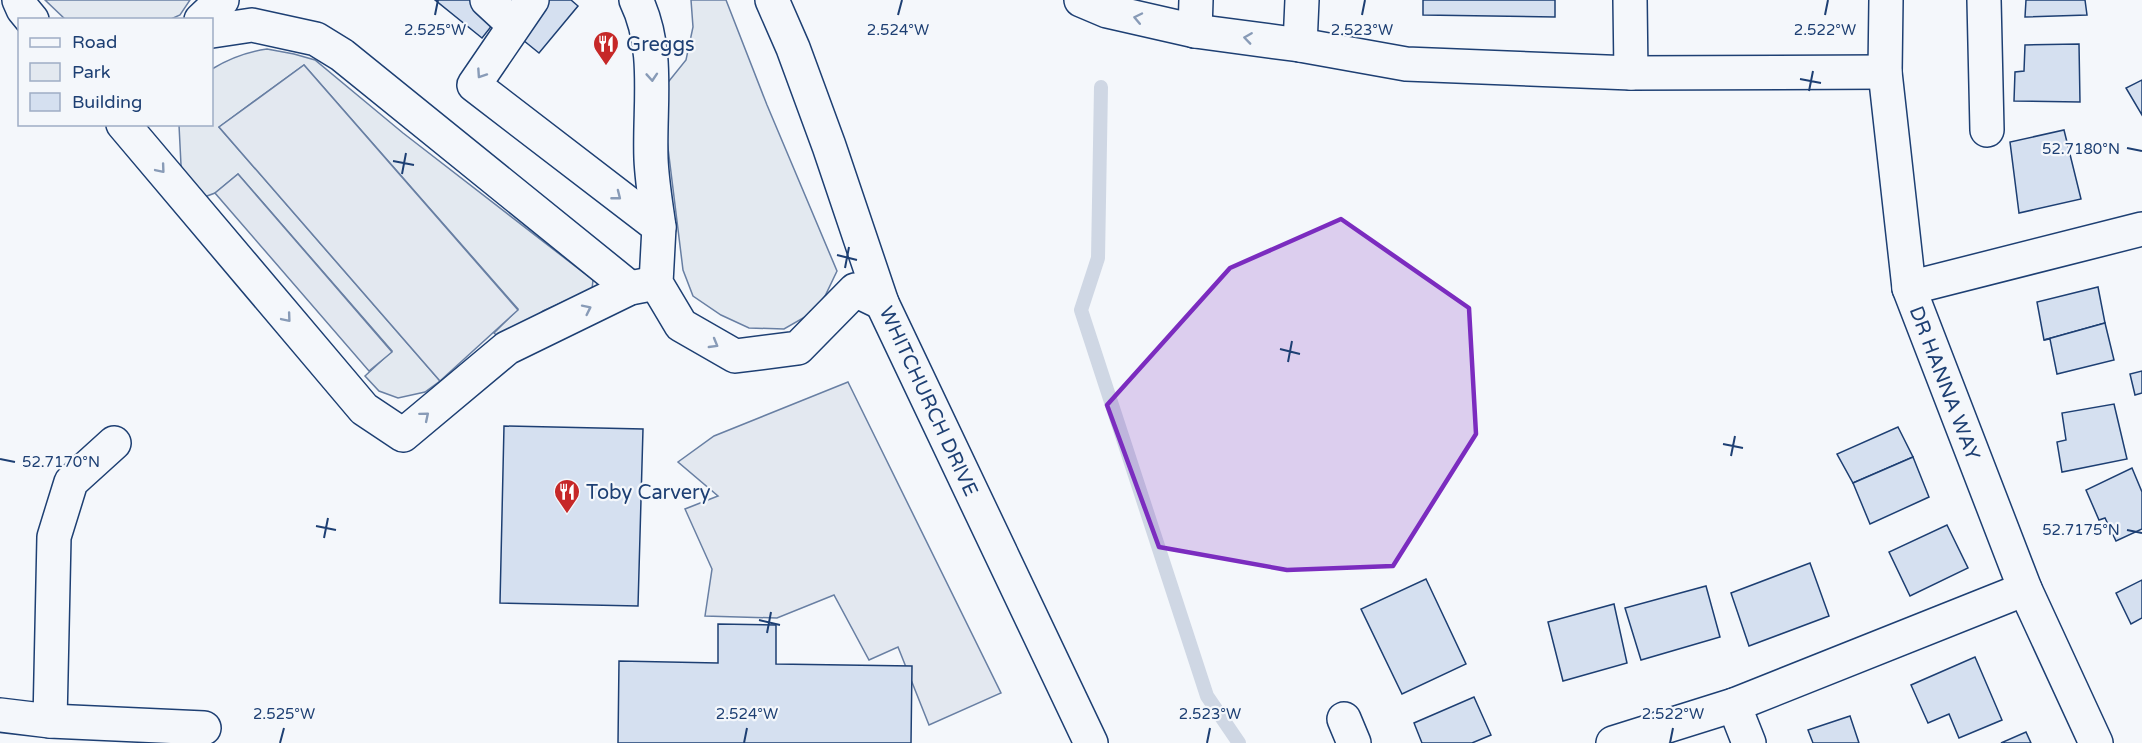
<svg xmlns="http://www.w3.org/2000/svg" width="2142" height="743" font-family="'Varela Round',sans-serif">
<style>
.green{fill:#e3e9f0;stroke:#687fa3;stroke-width:1.5}
.parking{fill:#e3e8f0;stroke:#687fa3;stroke-width:1.5}
.lines{fill:none;stroke-linecap:round;stroke-linejoin:round}
.stream{stroke:#cfd7e4;stroke-width:14}
.building{fill:#d5e0f0;stroke:#1d3f73;stroke-width:1.5}
.minor-casing{stroke:#1d3f73;stroke-width:36}
.major-casing{stroke:#1d3f73;stroke-width:36}
.minor{stroke:#f4f7fb;stroke-width:33}
.major{stroke:#f4f7fb;stroke-width:33}
.oneway{stroke:#889bb7}
.marked{fill:#7b2cbf;fill-opacity:0.2;stroke:#7b2cbf;stroke-width:4.5;stroke-linejoin:round}
.ticks{fill:none;stroke:#1d3f73;stroke-width:2}
.labels{text-anchor:middle;stroke-width:4.5;stroke-linejoin:round;paint-order:stroke}
.poi-label{font-size:20px;fill:#1d3f73;stroke:#f4f7fb;text-anchor:start}
.street-label{font-size:20px;fill:#1d3f73;stroke:#f4f7fb}
.ticks-label{font-size:15px;text-anchor:middle;fill:#1d3f73;stroke:#f4f7fb;stroke-width:4.5;stroke-linejoin:round;paint-order:stroke}
</style>
<rect width="100%" height="100%" fill="#f4f7fb"/>
<g class="green">
<polygon points="45,0 190,0 180,15 171,19 66,20"/>
<polygon points="691,0 726,0 767,105 837,271 825,296 812,313 784,329 749,328 721,315 693,296 683,270 661,91 686,60 693,27"/>
<path d="M267,49L294,54L315,60L403,133L593,280L592,289L543,311L517,332L502,340L494,333L518,309L304,65L219,127L440,381L425,392L398,398L379,391L365,376L392,351L238,174L215,193L199,199L185,182L181,165L179,125L212,124V69C230,58 246,52 267,49Z"/>
</g>
<g class="parking">
<polygon points="304,65 518,310 440,381 219,127"/>
<polygon points="238,174 392,352 369,371 215,193"/>
<polygon points="848,382 1001,693 929,725 898,647 869,660 834,595 777,618 705,616 712,569 685,509 718,496 678,462 714,436"/>
</g>
<g class="lines">
<polyline class="stream" points="1101,87 1098,258 1081,310 1207,696 1239,743"/>
</g>
<g class="building">
<polygon points="435,0 571,0 578,6 539,53 497,19 482,38"/>
<polygon points="1423,0 1555,0 1555,17 1423,15"/>
<polygon points="2026,0 2085,0 2087,15 2025,17"/>
<polygon points="2079,44 2080,102 2014,101 2015,72 2024,71 2025,45"/>
<polygon points="2142,80 2142,115 2126,88"/>
<polygon points="2064,130 2081,199 2019,213 2010,142"/>
<polygon points="2098,287 2105,323 2044,340 2037,302"/>
<polygon points="2105,323 2114,360 2057,374 2050,339 2044,340"/>
<polygon points="2142,371 2142,393 2135,395 2130,374"/>
<polygon points="2114,404 2127,459 2062,472 2057,442 2066,440 2062,413"/>
<polygon points="504,426 643,429 638,606 500,603"/>
<polygon points="1898,427 1913,457 1853,483 1837,454"/>
<polygon points="1913,457 1929,497 1870,524 1853,483"/>
<polygon points="2132,468 2142,492 2142,529 2116,541 2105,518 2099,520 2086,490"/>
<polygon points="1947,525 1968,568 1910,596 1889,552"/>
<polygon points="1810,563 1829,616 1749,646 1731,593"/>
<polygon points="1426,579 1466,664 1402,694 1361,609"/>
<polygon points="2142,580 2142,618 2131,624 2116,593"/>
<polygon points="1706,586 1720,637 1641,660 1625,608"/>
<polygon points="1614,604 1627,663 1563,681 1548,622"/>
<polygon points="718,624 776,625 776,664 912,666 911,743 618,743 619,661 718,663"/>
<polygon points="1975,657 2002,720 1959,738 1949,714 1928,723 1911,685"/>
<polygon points="1474,697 1491,735 1472,743 1422,743 1414,723"/>
<polygon points="1850,716 1859,743 1813,743 1808,730"/>
<polygon points="2026,732 2031,743 2001,743"/>
</g>
<g class="lines">
<defs>
<g id="minor">
<polyline points="19,0 23,9 32,20"/>
<polyline points="487,0 514,25"/>
<polyline points="532,0 474,85 659,227 656,283 681,325 735,356 798,348 855,290 882,303"/>
<path d="M636,0C660,49 649,106 651,159C652,182 656,205 659,227"/>
<polyline points="1081,0 1107,11 1195,31 1300,45 1406,64 1631,73 1885,72"/>
<polyline points="1630,0 1631,73"/>
<polyline points="1886,0 1885,72 1909,288 2025,589 2096,743"/>
<polyline points="1984,0 1987,130"/>
<polyline points="201,20 222,0"/>
<polyline points="212,31 252,25 316,39 342,55 630,288"/>
<polyline points="1195,31 1196,0"/>
<polyline points="1300,45 1302,0"/>
<polyline points="123,124 364,409 403,435 507,348 630,288 656,283"/>
<polyline points="1909,288 2142,229"/>
<polyline points="1734,705 1749,743"/>
<polyline points="0,715 50,721 204,728"/>
<polyline points="1344,719 1354,743"/>
<polyline points="50,721 54,537 71,482 114,443"/>
<polyline points="1613,743 1734,705 2025,589"/>
</g>
<polyline id="major" points="772,0 793,48 829,146 882,303 1091,743"/>
</defs>
<use href="#minor" class="minor-casing"/>
<use href="#major" class="major-casing"/>
<use href="#minor" class="minor"/>
<use href="#major" class="major"/>
</g>
<defs><path id="oneway-chevron" d="M-2-3.5L2.5 0L-2 3.5" fill="none" stroke-width="1.6" stroke-linecap="round" stroke-linejoin="round" transform="scale(1.5)"/></defs>
<g class="oneway">
<use href="#oneway-chevron" transform="translate(1138 18) rotate(-168)"/>
<use href="#oneway-chevron" transform="translate(1248 38) rotate(-172)"/>
<use href="#oneway-chevron" transform="translate(481 74) rotate(124)"/>
<use href="#oneway-chevron" transform="translate(652 77) rotate(86)"/>
<use href="#oneway-chevron" transform="translate(161 169) rotate(50)"/>
<use href="#oneway-chevron" transform="translate(617 196) rotate(38)"/>
<use href="#oneway-chevron" transform="translate(587 309) rotate(-26)"/>
<use href="#oneway-chevron" transform="translate(287 318) rotate(50)"/>
<use href="#oneway-chevron" transform="translate(714 344) rotate(30)"/>
<use href="#oneway-chevron" transform="translate(425 416) rotate(-40)"/>
</g>
<path class="marked" d="M1341,219L1469,308L1476,434L1393,566L1287,570L1159,547L1107,405L1230,268Z"/>
<path class="ticks" d="M435,15L438,0M898,15L902,0M1362,15L1365,0M1825,15L1828,0M1800,79L1821,83M1809,91L1813,71M2127,148L2142,151M393,161L414,165M402,174L406,153M837,255L857,260M845,268L849,247M1280,349L1300,354M1288,362L1292,341M1723,444L1743,448M1731,456L1735,436M0,459L15,462M316,526L336,530M2127,530L2142,533M324,538L328,518M759,620L780,625M767,633L771,612M280,743L284,728M744,743L747,728M1207,743L1210,728M1670,743L1673,728"/>
<defs>
<symbol id="restaurant-pin" viewBox="-11 -11 22 30"><path d="M0 17L-7.5 6A9.5 9.5 0 1 1 7.5 6Z" fill="#c62828" stroke="#f4f7fb"/><path d="M-5-6h1v4h1v-4h1v4h1v-4h1v5L-1.5 .5V6h-2V.5L-5-1ZM5-6V6H3V1.5H1.5Q1.5-4 5-6Z" fill="#fff"/></symbol>
</defs>
<g fill-rule="evenodd">
<use href="#restaurant-pin" x="591" y="29" width="30" height="40"/>
<use href="#restaurant-pin" x="552" y="477" width="30" height="40"/>
</g>
<g class="labels">
<g class="poi-label">
<text x="626" y="51">Greggs</text>
<text x="586" y="499">Toby Carvery</text>
</g>
<g class="street-label">
<text transform="translate(1945 383) rotate(69)" y="7">DR HANNA WAY</text>
<text transform="translate(929 401) rotate(65)" y="7">WHITCHURCH DRIVE</text>
</g>
</g>
<g class="ticks-label">
<text x="435" y="35">2.525°W</text>
<text x="898" y="35">2.524°W</text>
<text x="1362" y="35">2.523°W</text>
<text x="1825" y="35">2.522°W</text>
<text x="2081" y="154">52.7180°N</text>
<text x="61" y="467">52.7170°N</text>
<text x="2081" y="535">52.7175°N</text>
<text x="1673" y="719">2.522°W</text>
<text x="284" y="719">2.525°W</text>
<text x="747" y="719">2.524°W</text>
<text x="1210" y="719">2.523°W</text>
</g>
<rect x="18" y="18" width="195" height="108" fill="#f4f7fb" stroke="#9eadc5" stroke-width="1.5"/>
<rect x="30" y="38" width="30" height="9" fill="#f4f7fb" stroke="#9eadc5" stroke-width="1.5"/>
<text x="72" y="48" font-size="18" fill="#1d3f73">Road</text>
<rect x="30" y="63" width="30" height="18" fill="#e3e9f0" stroke="#9eadc5" stroke-width="1.5"/>
<text x="72" y="78" font-size="18" fill="#1d3f73">Park</text>
<rect x="30" y="93" width="30" height="18" fill="#d5e0f0" stroke="#9eadc5" stroke-width="1.5"/>
<text x="72" y="108" font-size="18" fill="#1d3f73">Building</text>
</svg>
